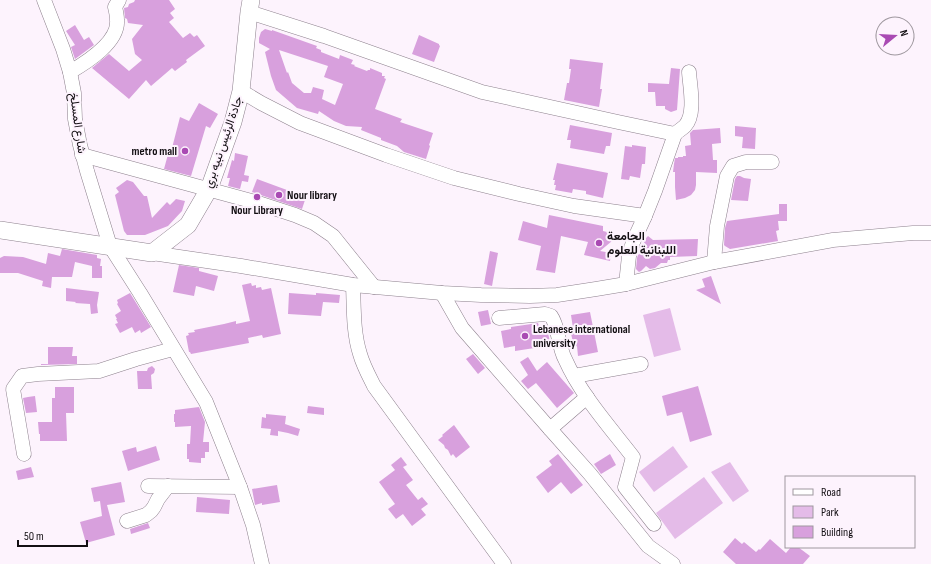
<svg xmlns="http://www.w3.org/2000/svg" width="931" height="564" font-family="'Sofia Sans Condensed',Vazirmatn,sans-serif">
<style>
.green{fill:#e4bbe8}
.building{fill:#d8a0dd;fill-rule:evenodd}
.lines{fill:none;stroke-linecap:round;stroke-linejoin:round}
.minor-casing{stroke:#8d818d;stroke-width:15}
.major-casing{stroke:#8d818d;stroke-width:18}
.minor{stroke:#fff;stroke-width:14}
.major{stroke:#fff;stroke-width:17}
.poi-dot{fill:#a94ab3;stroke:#fdf3fd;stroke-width:1.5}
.labels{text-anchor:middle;stroke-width:4;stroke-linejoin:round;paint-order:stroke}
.street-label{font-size:12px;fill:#130f13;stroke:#fdf3fd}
.poi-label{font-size:12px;font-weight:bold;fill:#130f13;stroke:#fdf3fd;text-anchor:start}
</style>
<rect width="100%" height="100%" fill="#fdf3fd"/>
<g class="green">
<polygon points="670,308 681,350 654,357 643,315"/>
<polygon points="673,446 688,467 654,492 639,472"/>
<polygon points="730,462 749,491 733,502 711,472"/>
<polygon points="704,477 723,503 675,539 656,513"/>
</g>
<g class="building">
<polygon points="135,0 169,0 175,9 170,13 174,18 169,22 183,38 190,33 194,37 197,35 205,46 186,60 187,62 175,71 172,68 151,86 146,80 129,99 92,68 109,54 129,71 142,60 135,54 132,39 143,25 128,23 127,19 125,18 124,8 128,7 129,4 134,2"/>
<polygon points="75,25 84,40 89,37 94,45 75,59 71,47 75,45 66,31"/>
<path d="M265,29L272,31V30L317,46L316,48L321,50V52L339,59L340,55L353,60L351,64L355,65L354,66L367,71L368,70H370V68L382,73V76H385L384,78L386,79L375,109L402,119L400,122L433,133L429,145L430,146L426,159L404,152L397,146L381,140V138L361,130L362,127L346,126L334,121L319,111L318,114L297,108L276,90L271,76L265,52L270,49L259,43V38L261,32ZM279,50L328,66L324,77L343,84L335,105L322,99L324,90L313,87L311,93H304L292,83L288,72L287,73Z"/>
<polygon points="419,35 439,44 439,45 440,46 434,62 412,54"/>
<polygon points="570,59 603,63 600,89 602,89 599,107 564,100 567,83 569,83 571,69 569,69"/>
<polygon points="671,68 680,69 677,110 671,112 665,109 665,106 656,106 655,92 648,92 648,83 669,84"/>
<polygon points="199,103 218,114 210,128 206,126 191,176 164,169 170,147 172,148 180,117 189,121"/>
<polygon points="570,125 612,133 610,146 606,146 604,154 570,148 571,140 567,140"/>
<polygon points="735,126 756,128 755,149 742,148 743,137 735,136"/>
<polygon points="720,128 721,143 712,144 713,160 717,160 717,173 696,172 696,185 695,190 691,195 685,198 676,200 675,187 675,172 673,172 674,164 675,158 678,158 678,157 683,157 683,156 686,156 685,146 691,145 690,133 693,130"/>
<polygon points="632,145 646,147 645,164 642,164 640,178 630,176 629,180 621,179 625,146 632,147"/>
<polygon points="235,153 248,156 244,175 249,176 248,182 242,181 240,189 228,186 230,178 227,178 232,160 234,161"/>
<polygon points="557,163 608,173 603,198 586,194 586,191 573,189 572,193 555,190 556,185 554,185 555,180 553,180"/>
<polygon points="737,176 740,176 744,178 751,179 748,201 731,200 735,179"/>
<polygon points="257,179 306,197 302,209 252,192"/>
<polygon points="127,180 133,182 144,196 147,196 152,218 167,202 170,205 176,199 185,201 182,211 168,226 145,235 127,235 124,231 115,195 119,192 116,188"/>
<polygon points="779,204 787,204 787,221 778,221 779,230 776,231 778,241 730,249 725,246 724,245 725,228 727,221 779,214"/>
<polygon points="549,215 603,226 603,231 607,232 612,241 600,251 611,253 610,261 584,255 588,242 561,236 555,273 536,270 541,246 518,240 523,221 547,228"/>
<polygon points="648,236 653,240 698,239 697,256 670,257 670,260 668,260 667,263 661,263 655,268 650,269 646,266 641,271 639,272 636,269 637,258 638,255 647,246 643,241"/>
<polygon points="62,249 97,255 97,258 101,259 100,266 102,266 102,278 92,278 92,266 75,262 72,277 52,277 51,288 42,286 43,281 18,273 0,273 0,258 4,256 23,257 46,264 48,253 60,256"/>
<polygon points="490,251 498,253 492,286 484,284"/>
<polygon points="179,265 199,268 199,271 218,276 214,291 196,286 194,296 173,292"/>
<polygon points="711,276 721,304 696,290 705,287 702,279"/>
<polygon points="251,283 252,286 256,285 256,288 261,287 262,290 271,288 281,334 263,338 262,335 248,338 249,343 191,354 190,352 189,352 186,336 189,335 188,333 195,332 194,330 224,324 236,321 236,324 250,321 242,285"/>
<polygon points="66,288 99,292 97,305 98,313 91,314 90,304 75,303 76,302 66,301"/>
<polygon points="130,293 151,327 141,333 140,330 135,333 132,327 120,333 115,324 118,323 116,319 117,319 115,315 121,311 117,304 118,303 117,300"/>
<polygon points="289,293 316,295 316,293 340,295 339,303 323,302 321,316 288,314"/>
<polygon points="488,310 491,324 481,326 478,312"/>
<polygon points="590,312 598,352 578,356 577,346 574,347 570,329 573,328 571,315"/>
<polygon points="538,323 539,326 546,324 550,342 540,344 541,347 515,351 515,346 504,348 501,331 511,329 511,327"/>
<polygon points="48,347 73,347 72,356 77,356 77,364 41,365 41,364 48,364"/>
<polygon points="473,354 485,368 478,374 466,359"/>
<polygon points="528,357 537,371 547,362 574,393 557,408 536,383 528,389 521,381 528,375 520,362"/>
<polygon points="152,366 155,369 154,373 151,375 152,389 138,389 137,371 147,371 148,368"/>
<polygon points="698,386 712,435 690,442 682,412 667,416 662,396"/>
<polygon points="55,387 74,387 74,413 66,413 67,441 40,441 40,434 39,434 38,422 52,422 52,398 55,398"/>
<polygon points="35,396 37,412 26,413 23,398 28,397"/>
<polygon points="308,406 324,408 324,415 307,413"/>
<polygon points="199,407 205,422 203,442 209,442 209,452 205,452 205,458 201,458 201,463 189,462 189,459 187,459 187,444 190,444 191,426 175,427 175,422 174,422 174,414 175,414 175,410"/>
<polygon points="266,414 286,416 285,424 300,429 298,436 288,433 278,431 278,436 270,435 271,429 261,428 262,417 266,418"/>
<polygon points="454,425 470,447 456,458 453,454 451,456 448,450 445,448 444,445 438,440 443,436 442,435"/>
<polygon points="156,446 160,460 128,471 122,451 136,447 137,452"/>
<polygon points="558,454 583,485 571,494 561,482 548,493 536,477 552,465 549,461"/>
<polygon points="610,454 616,465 601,474 594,464"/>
<polygon points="401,457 407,465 403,467 413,480 406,485 418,500 422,497 428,504 421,509 426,515 412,526 403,514 396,519 388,509 395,504 379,482 395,470 391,465"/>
<polygon points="31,467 34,477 18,480 16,471"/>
<polygon points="121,482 125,502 107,505 115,535 86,543 80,522 102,516 100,501 94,502 91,488"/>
<polygon points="277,485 280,502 262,505 262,503 255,505 252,489"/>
<polygon points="197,497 230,500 229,514 196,512"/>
<polygon points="148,523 150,528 131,534 130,529"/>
<polygon points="735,538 742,544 744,542 756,552 759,549 760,550 770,539 786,553 791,547 798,547 810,556 803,564 736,564 723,552"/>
</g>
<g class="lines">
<defs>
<g id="minor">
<polyline points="44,0 63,49 70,72 74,93 75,119 80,145 87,171 110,246 140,293 206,402 240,487 253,525 262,564"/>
<polyline points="249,12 324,36 482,92 618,122 675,134 655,191 645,216 633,242 629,256 626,284"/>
<path d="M70,72C87,62 119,42 117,20C117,16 116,11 115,7L119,0"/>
<polyline points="241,91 261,103 300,123 386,155 454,178 519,194 574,206 645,216"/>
<path d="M675,134C678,131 682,129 685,126C696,114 690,87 689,72"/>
<polyline points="82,155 255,202 295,215 314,223 333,236 374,287"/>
<polyline points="152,253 241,266 353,285 442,293 481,295 530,296 557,295 596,289 626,284 714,262 833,240 913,233 931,233"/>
<polyline points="714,262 717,226 727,176 733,166 746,162 772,162"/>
<path d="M353,285C354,308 353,332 360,354C363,365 369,376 374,386L504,564"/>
<polyline points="442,293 462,328 550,429 590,474 648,546 673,564"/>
<path d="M499,318L545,314L551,316C559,327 558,346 565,359C581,395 609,426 633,457L625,487L654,524"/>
<polyline points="574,376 641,364"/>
<polyline points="550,429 587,397"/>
<polyline points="24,454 13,389 22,376 38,374 99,371 136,359 173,349"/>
<polyline points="148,486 240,487"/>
<polyline points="127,521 146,515 151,511 154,507 158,499 168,486"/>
</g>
<polyline id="major" points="0,230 152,253 188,225 209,189 233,122 241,91 249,12 251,0"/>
</defs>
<use href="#minor" class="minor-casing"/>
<use href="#major" class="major-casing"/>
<use href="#minor" class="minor"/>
<use href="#major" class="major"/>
</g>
<g class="poi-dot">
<circle cx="185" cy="151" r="4"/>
<circle cx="279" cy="195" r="4"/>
<circle cx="257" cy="197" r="4"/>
<circle cx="599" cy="243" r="4"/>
<circle cx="525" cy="336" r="4"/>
</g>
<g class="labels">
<g class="street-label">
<text transform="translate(78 123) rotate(82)" y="4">شارع المسلخ</text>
<text transform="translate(223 142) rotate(-71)" y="4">جادة الرئيس نبيه بري</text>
</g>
<g class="poi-label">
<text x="177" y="155" text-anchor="end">metro mall</text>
<text x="287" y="199">Nour library</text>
<text x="257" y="214" text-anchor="middle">Nour Library</text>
<text x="607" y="240">الجامعة<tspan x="607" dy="14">اللبنانية للعلوم</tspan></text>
<text x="533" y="333">Lebanese international<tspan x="533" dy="14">university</tspan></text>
</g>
</g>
<rect x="785" y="476" width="130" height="72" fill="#fdf3fd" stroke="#9f989f"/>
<rect x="793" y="489" width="20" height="6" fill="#ffffff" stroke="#9f989f"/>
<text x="821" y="496" font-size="12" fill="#130f13">Road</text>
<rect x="793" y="506" width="20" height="12" fill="#e4bbe8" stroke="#9f989f"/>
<text x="821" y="516" font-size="12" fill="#130f13">Park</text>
<rect x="793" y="526" width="20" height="12" fill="#d8a0dd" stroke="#9f989f"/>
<text x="821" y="536" font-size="12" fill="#130f13">Building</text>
<g transform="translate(895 36) rotate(72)"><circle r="19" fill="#fdf3fd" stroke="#9f989f"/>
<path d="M0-3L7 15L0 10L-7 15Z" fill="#a94ab3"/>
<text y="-6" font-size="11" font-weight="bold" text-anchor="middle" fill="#130f13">N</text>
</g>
<path d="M18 540v6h69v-6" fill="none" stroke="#130f13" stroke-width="2"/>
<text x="24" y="540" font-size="12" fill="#130f13" stroke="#fdf3fd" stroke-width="3" paint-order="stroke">50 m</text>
</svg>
